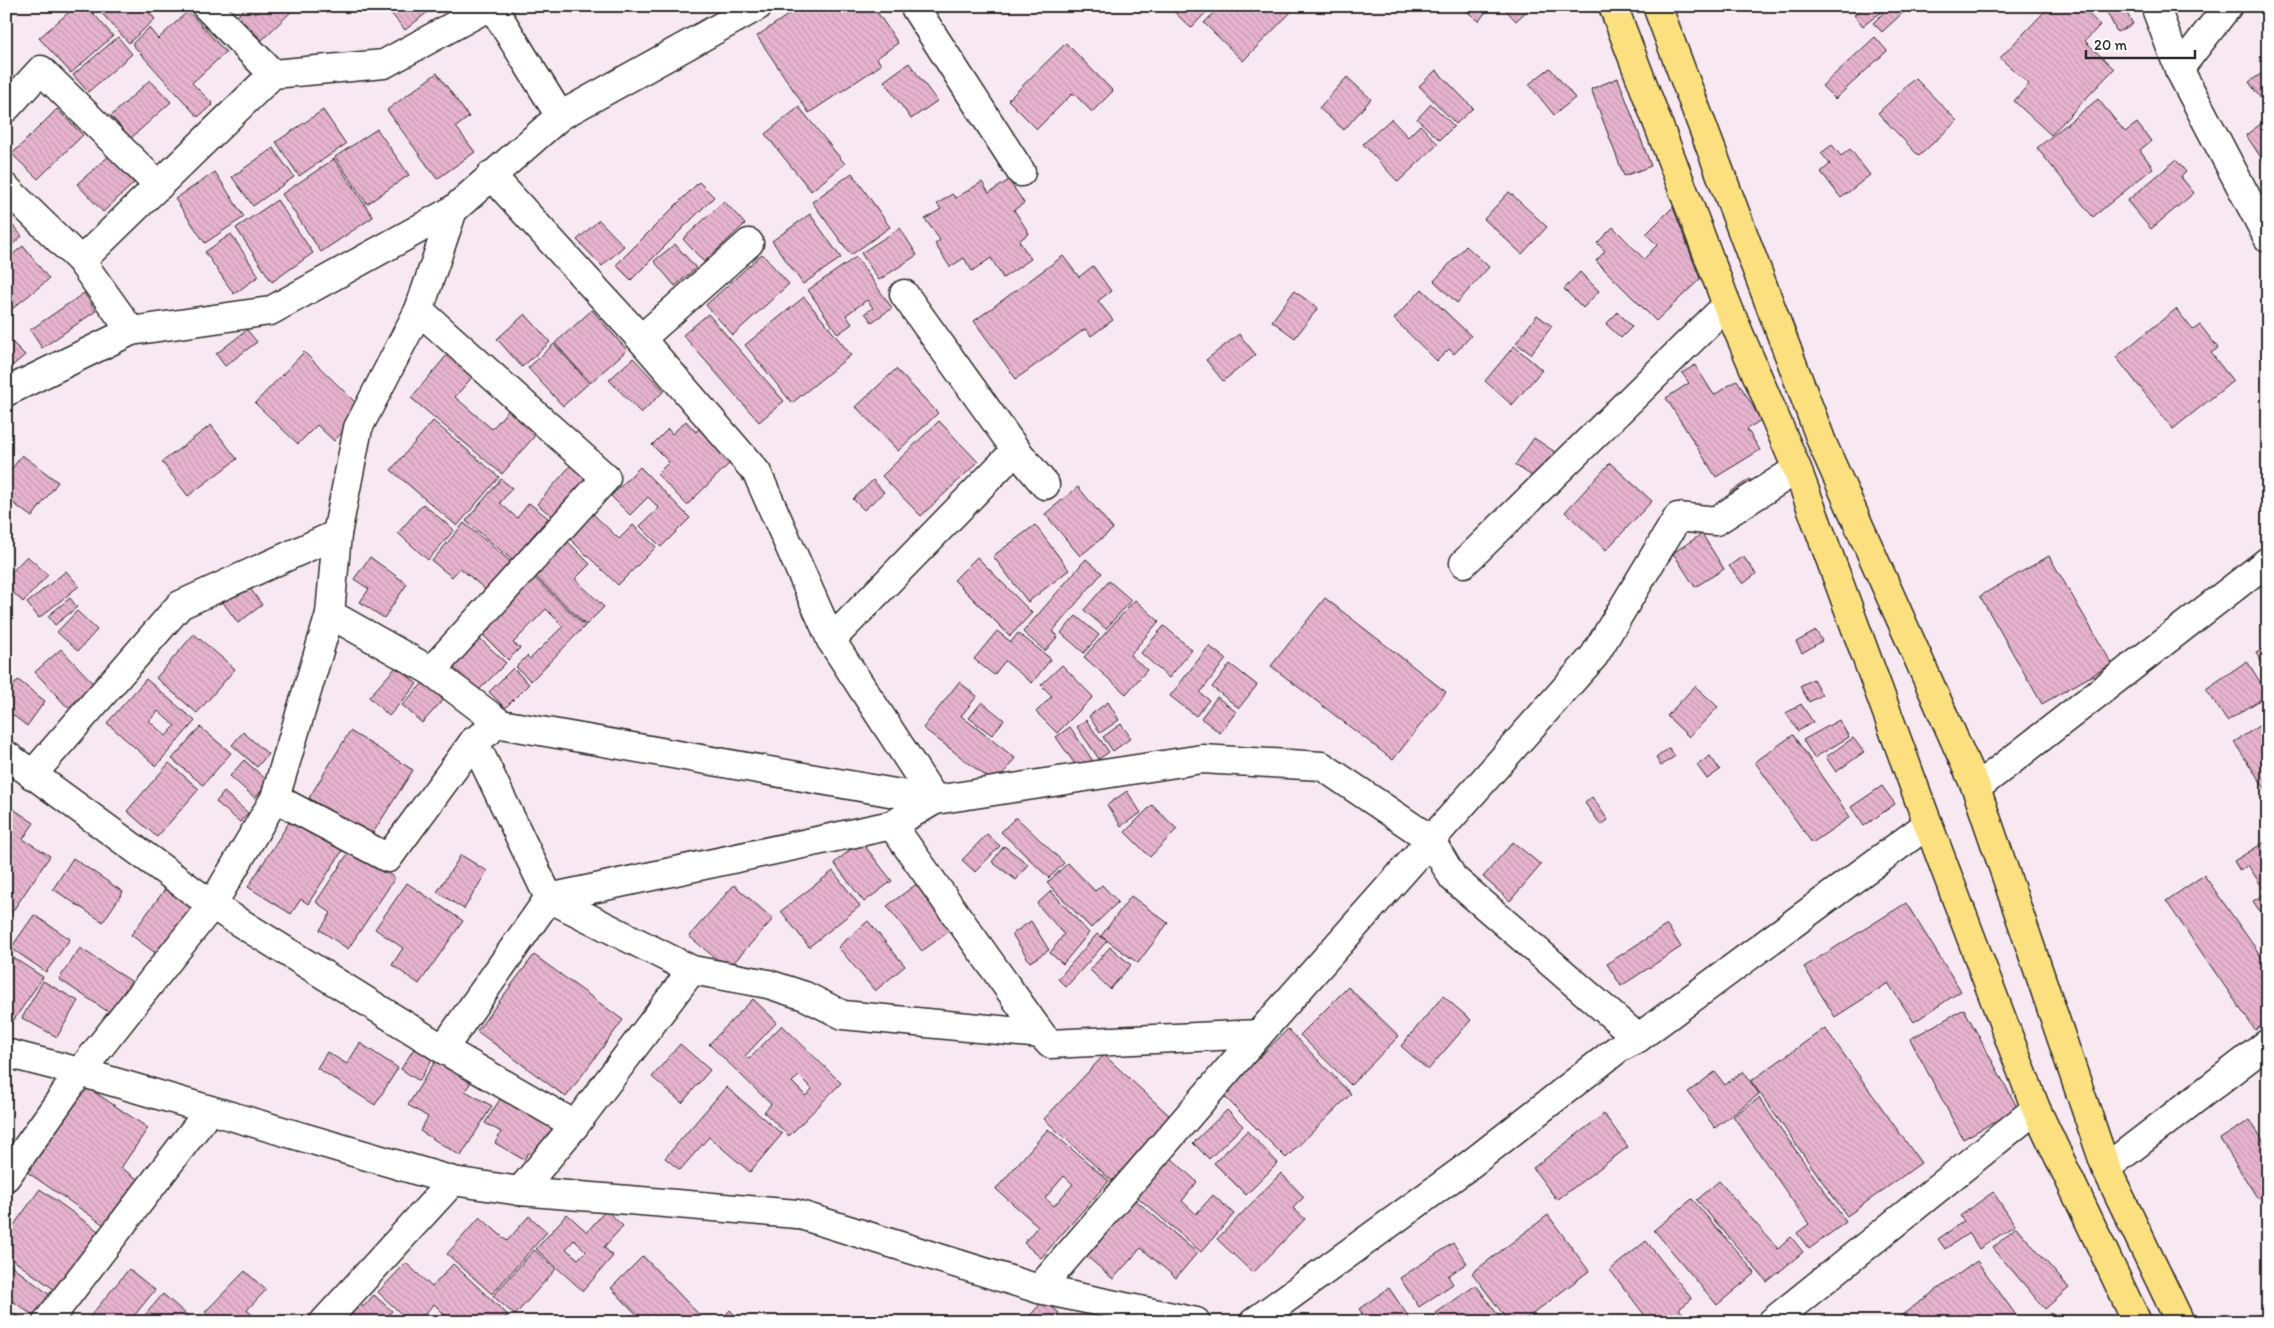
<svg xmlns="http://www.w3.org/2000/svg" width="2274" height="1328" font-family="Itim,sans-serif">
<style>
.building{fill:url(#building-back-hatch);stroke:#2b2b2b;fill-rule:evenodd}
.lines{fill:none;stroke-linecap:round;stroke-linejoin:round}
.street-casing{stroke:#2b2b2b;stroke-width:31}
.primary-casing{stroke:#2b2b2b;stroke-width:31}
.street{stroke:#fff;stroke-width:28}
.primary{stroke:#fce080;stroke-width:28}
</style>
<defs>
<pattern id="building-back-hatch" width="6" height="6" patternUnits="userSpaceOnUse" patternTransform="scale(1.25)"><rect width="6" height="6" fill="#e7b3cf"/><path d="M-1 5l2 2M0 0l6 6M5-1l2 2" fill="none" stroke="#c69ab2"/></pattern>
</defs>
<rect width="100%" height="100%" fill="#f8e8f1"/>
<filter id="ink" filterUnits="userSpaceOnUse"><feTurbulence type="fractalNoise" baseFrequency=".02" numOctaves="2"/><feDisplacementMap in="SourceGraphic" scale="10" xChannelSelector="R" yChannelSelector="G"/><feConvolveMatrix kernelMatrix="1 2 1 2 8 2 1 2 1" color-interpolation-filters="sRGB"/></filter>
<g filter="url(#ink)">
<g class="building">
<polygon points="76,6 87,6 113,36 71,73 39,38"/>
<polygon points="95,6 144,6 155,19 129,43"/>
<polygon points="247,6 297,6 262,40 237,16"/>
<polygon points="385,6 433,6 434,7 405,30"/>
<polygon points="801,6 873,6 898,43 877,58 881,65 809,113 757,36"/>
<polygon points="1168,6 1212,6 1191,28"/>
<polygon points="1220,6 1297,6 1243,61 1204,23"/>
<polygon points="1460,6 1490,6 1479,21"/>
<polygon points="1502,6 1532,6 1516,21"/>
<polygon points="1865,6 1889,6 1863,26 1854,15"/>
<polygon points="1890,6 1910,6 1882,32 1873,23"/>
<polygon points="2050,6 2080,6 2100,25 2085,41 2114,69 2051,135 2014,101 2029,84 2000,58"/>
<polygon points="2113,6 2127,6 2124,8 2133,24 2117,32 2106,10"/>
<polygon points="188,11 226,52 192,83 213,104 198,117 132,44 149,28 158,39"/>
<polygon points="118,37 132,54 88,92 73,75"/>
<polygon points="1875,37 1887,51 1835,99 1822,86"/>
<polygon points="1066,43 1113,91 1092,112 1073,93 1037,129 1008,100"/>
<polygon points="909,63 937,101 911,119 884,81"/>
<polygon points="1550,68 1575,98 1554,115 1529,84"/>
<polygon points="2268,69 2268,109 2249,82"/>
<polygon points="1436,70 1473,108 1456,124 1419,86"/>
<polygon points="437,73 469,117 456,127 475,152 437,179 387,110"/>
<polygon points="1347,77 1371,99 1344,130 1319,108"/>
<polygon points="1618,78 1651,166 1624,176 1591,89"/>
<polygon points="1915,78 1957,121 1919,156 1878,113"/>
<polygon points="150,80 171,102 131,138 111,116"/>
<polygon points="2098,99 2125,132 2137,123 2151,141 2140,150 2153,168 2093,217 2037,148"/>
<polygon points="1431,104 1454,126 1440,140 1417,119"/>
<polygon points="799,107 845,164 811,191 765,134"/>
<polygon points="57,109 83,135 38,179 12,154"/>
<polygon points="323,110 346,144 299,176 276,142"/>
<polygon points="1391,119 1408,137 1420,125 1438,144 1398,182 1363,144"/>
<polygon points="2262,123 2268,131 2268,159 2264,162 2246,135"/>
<polygon points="377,129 409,175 367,204 335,157"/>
<polygon points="1832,145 1841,156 1850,149 1870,175 1841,198 1821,172 1830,164 1821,153"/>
<polygon points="273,148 294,177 253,206 232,177"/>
<polygon points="109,156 134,183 103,212 77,184"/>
<polygon points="334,159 373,217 321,252 282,194"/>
<polygon points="2176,160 2186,172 2181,177 2194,193 2151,229 2127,201"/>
<polygon points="215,172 244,217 205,243 175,199"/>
<polygon points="852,173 890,227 851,255 812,202"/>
<polygon points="1009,180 1024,203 1014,210 1029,233 1019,241 1031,259 1003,278 991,258 972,271 964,258 950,267 935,244 940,240 925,219 941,209 937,204 952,194 956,198 982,182 989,193"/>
<polygon points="699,182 714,197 631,280 616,265"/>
<polygon points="1509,192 1547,227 1522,254 1484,219"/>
<polygon points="277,200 313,253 272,282 236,228"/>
<polygon points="724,201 745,224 704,262 683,239"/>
<polygon points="1673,207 1700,279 1656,321 1596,261 1605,251 1597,243 1613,227 1644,259 1657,245 1646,234"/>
<polygon points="810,214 841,258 803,284 772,241"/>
<polygon points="6,218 22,236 6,250"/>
<polygon points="599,220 624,246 602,266 577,240"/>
<polygon points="900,228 917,255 879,280 861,253"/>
<polygon points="231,234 259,276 234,294 205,252"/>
<polygon points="675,244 696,268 675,286 654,261"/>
<polygon points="23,246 49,279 12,309 6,301 6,260"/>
<polygon points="1466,246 1489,267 1457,303 1434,281"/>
<polygon points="762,254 789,284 733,335 706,305"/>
<polygon points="1063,256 1079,277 1093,266 1111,291 1098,301 1113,320 1091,336 1085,329 1016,379 974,321"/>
<polygon points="856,257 892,308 872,322 865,313 873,308 867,300 846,315 852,324 838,334 808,290"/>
<polygon points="1580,272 1599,291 1583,308 1564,289"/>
<polygon points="1422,289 1471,336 1454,354 1449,349 1437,361 1394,319"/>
<polygon points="1294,291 1318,308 1295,338 1272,321"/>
<polygon points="84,293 96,311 42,348 30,330"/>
<polygon points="804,297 851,355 792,403 745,345"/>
<polygon points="2176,309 2193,330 2200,325 2218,348 2211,353 2233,381 2173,429 2116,357"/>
<polygon points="592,310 627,350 590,383 555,343"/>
<polygon points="1618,312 1632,327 1621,338 1606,324"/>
<polygon points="525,314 550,342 522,367 497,339"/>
<polygon points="708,314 784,401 759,422 683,335"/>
<polygon points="1537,315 1552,326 1531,354 1516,343"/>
<polygon points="247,330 257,342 225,366 216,354"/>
<polygon points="1239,334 1256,355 1223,381 1206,360"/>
<polygon points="11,341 25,355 6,371 6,346"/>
<polygon points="554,344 589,383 563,406 528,368"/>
<polygon points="1514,346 1542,370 1512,405 1485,381"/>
<polygon points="304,352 363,410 334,441 317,425 298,444 255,403"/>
<polygon points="447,355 473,376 455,397 492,429 510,408 538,432 502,474 411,398"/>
<polygon points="633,358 664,391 641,413 609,380"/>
<polygon points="1695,365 1714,395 1737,380 1761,420 1747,429 1760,450 1716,477 1666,398 1689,383 1682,373"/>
<polygon points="896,369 938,413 898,451 856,407"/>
<polygon points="433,421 499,477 457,526 391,470"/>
<polygon points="686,421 696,432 699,428 732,461 687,505 657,474 669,462 652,445 668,429 672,434"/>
<polygon points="939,421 978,462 921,516 882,476"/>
<polygon points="211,425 237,459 188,496 162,462"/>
<polygon points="1534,438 1561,456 1543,483 1515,465"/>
<polygon points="22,455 58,482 32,517 6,498 6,477"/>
<polygon points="1610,463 1652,501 1606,550 1565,512"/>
<polygon points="571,465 587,478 553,517 537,504"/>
<polygon points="640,467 690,518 661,547 640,526 659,508 648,497 630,515 611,496"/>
<polygon points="501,479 512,488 500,503 517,518 529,503 548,518 512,560 466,521"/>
<polygon points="1750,479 1757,488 1735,502 1729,493"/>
<polygon points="873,480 884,492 864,510 853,499"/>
<polygon points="1078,487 1113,529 1080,556 1045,514"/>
<polygon points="423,504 454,530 428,560 398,533"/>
<polygon points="593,514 619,539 633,525 656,547 618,585 569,538"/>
<polygon points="464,523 511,562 486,590 460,568 452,577 432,561"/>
<polygon points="1035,525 1069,570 1028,602 993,556"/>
<polygon points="1702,534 1724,569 1695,587 1673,553"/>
<polygon points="567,541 590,564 575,579 604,607 586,625 534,575"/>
<polygon points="27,556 48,575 23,602 6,586 6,578"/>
<polygon points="1743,556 1756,574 1743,584 1729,566"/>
<polygon points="2049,556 2112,664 2042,704 1980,596"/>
<polygon points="370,557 407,584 384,618 360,602 369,589 354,579"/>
<polygon points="977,557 1032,613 1010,636 954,580"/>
<polygon points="1086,559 1102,573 1052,632 1058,636 1045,651 1023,632"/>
<polygon points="66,571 79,586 39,618 27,603"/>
<polygon points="533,576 585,626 531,681 516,667 527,656 530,659 563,626 546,609 513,643 520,648 508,660 479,631"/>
<polygon points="1109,581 1131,600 1106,629 1084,610"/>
<polygon points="247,584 262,605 238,623 222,601"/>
<polygon points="70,598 77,607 55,625 48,616"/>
<polygon points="1325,598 1446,692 1393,760 1271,666"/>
<polygon points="1135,600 1159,621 1130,655 1147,670 1126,694 1084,657"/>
<polygon points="77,611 97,630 78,651 57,632"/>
<polygon points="1076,616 1099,635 1084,653 1061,633"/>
<polygon points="1164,626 1192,650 1169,678 1141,653"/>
<polygon points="997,631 1011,642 1018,633 1051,659 1032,683 1005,661 994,675 974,659"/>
<polygon points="1816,631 1822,641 1802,653 1796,642"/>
<polygon points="194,634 235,669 197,713 156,678"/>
<polygon points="475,634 506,663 478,691 448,662"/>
<polygon points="1209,646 1226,659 1200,693 1209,700 1196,716 1170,696"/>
<polygon points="2268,646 2268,672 2256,653"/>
<polygon points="61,649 94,684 68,708 35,672"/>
<polygon points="2247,661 2268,695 2227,721 2206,689"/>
<polygon points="1230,664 1257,685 1239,708 1212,687"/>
<polygon points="1062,665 1093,697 1057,733 1036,712 1052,696 1041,685"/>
<polygon points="397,666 417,684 389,716 369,697"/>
<polygon points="513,668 529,684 505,708 489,692"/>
<path d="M146,679L195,721L156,766L107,723ZM158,711L175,726L166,736L149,721Z"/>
<polygon points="1813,679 1822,695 1809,702 1800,686"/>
<polygon points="18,680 45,701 27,726 6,710 6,695"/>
<polygon points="424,682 443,700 422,723 402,705"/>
<polygon points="959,682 977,696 961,716 1015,758 996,784 923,728"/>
<polygon points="1695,686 1718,707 1689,737 1667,716"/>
<polygon points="1217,697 1236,712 1220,733 1201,718"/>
<polygon points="982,702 1004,720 992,735 969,718"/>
<polygon points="1108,702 1119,720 1100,733 1089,716"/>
<polygon points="1801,704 1813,722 1798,731 1786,713"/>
<polygon points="1086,720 1109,752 1099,759 1077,727"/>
<polygon points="1839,720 1849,737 1814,758 1803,740"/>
<polygon points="2268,720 2268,793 2234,742"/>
<polygon points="1121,724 1131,738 1113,751 1103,737"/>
<polygon points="200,727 231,753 203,785 172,759"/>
<polygon points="1070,727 1093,761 1079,770 1056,737"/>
<polygon points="350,731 413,770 371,836 309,798"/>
<polygon points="243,732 268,754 257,767 232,745"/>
<polygon points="1793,735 1850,817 1812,843 1755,762"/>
<polygon points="1853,738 1864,752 1836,772 1826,757"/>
<polygon points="1669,748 1675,756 1661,766 1656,758"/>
<polygon points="1710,756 1720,770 1707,779 1697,765"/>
<polygon points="244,760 269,782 255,798 230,776"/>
<polygon points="169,763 199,789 157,837 127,811"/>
<polygon points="1882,786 1895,804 1864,826 1851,807"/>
<polygon points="1127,791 1141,813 1121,826 1107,805"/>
<polygon points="224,792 248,813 240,822 216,802"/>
<polygon points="1592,797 1608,820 1601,825 1585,803"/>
<polygon points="6,804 34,823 23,839 50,856 6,921"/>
<polygon points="1152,805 1177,829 1150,857 1125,832"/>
<polygon points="295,813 346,845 308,904 301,899 291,914 248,887"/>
<polygon points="1016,817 1064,863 1049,878 1001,832"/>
<polygon points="987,834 1000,846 975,872 962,860"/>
<polygon points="2268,840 2268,924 2253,901 2266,893 2248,865 2240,871 2234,861"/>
<polygon points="861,841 892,881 864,902 834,863"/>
<polygon points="1513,842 1541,865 1510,901 1483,877"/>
<polygon points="1004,846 1028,864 1016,880 992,862"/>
<polygon points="351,849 395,878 348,949 320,930 331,913 316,902"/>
<polygon points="461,855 487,871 464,909 437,892"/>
<polygon points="73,858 123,892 103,922 53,889"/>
<polygon points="1068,863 1095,891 1102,885 1118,902 1091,928 1047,883"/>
<polygon points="833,871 860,906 809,947 781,911"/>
<polygon points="2204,875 2268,966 2268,1022 2255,1030 2166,901"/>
<polygon points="919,882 954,928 922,951 887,906"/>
<polygon points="407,883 463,921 419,984 392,965 403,948 375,929"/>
<polygon points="734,885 773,919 728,969 689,936"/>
<polygon points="166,888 196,910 161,957 131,935"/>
<polygon points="1051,891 1089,933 1063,964 1050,953 1064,934 1037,904"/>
<polygon points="1131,896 1168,923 1138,963 1101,936"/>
<polygon points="1906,903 1961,991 1914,1022 1888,983 1835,1017 1804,967"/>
<polygon points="34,915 70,939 46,972 11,948"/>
<polygon points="868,921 905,966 875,991 838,947"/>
<polygon points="1031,921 1049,950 1030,962 1012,934"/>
<polygon points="1667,925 1681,947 1621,986 1607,964"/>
<polygon points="1097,934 1107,941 1066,987 1058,979"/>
<polygon points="1110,947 1131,965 1110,989 1090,970"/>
<polygon points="80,948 131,981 110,1013 59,979"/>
<polygon points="6,953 43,977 9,1027 6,1025"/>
<polygon points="534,955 623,1020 566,1097 477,1031"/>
<polygon points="43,981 78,1001 57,1037 22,1018"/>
<polygon points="1348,987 1399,1036 1351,1085 1300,1035"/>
<polygon points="1443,996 1471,1020 1428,1070 1401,1046"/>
<path d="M753,999L777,1022L745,1056L749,1059L782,1025L841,1083L789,1136L764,1112L771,1104L709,1044ZM799,1076L812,1089L806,1096L792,1082Z"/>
<polygon points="1964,1009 2018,1109 1963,1139 1910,1039"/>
<polygon points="1825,1028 1921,1163 1847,1216 1751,1081"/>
<polygon points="1288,1029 1351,1094 1286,1158 1222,1094"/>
<polygon points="360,1043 398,1068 375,1105 317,1068 327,1052 347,1064"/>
<polygon points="680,1044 710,1070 682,1103 652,1077"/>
<polygon points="415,1047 433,1058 419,1081 401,1069"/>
<polygon points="1104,1055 1171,1117 1112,1181 1044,1119"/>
<polygon points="436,1060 471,1082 465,1091 492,1106 461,1156 420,1131 428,1117 408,1105"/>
<polygon points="1743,1071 1759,1094 1715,1128 1688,1092 1715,1072 1725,1085"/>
<polygon points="87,1087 148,1128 121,1168 142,1182 110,1229 27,1172"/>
<polygon points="726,1087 782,1134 750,1172 709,1137 680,1170 665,1158"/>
<polygon points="502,1096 557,1129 538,1159 528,1153 524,1160 495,1143 501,1132 485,1123"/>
<polygon points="1759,1098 1846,1222 1809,1249 1797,1233 1809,1224 1733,1116"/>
<polygon points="1227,1110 1243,1126 1209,1159 1193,1143"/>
<polygon points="1604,1114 1628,1147 1557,1200 1533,1168"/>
<polygon points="2250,1120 2268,1148 2268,1193 2258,1199 2220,1139"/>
<path d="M1048,1129L1109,1181L1041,1258L1024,1243L1038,1226L996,1189ZM1064,1176L1073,1184L1054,1206L1045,1198Z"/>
<polygon points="1247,1131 1278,1163 1246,1195 1214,1163"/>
<polygon points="1168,1155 1197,1182 1182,1201 1196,1214 1213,1195 1234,1214 1201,1252 1134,1194"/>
<polygon points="1281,1173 1304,1197 1293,1208 1305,1219 1253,1273 1217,1239"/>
<polygon points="1719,1181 1778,1249 1791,1237 1803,1252 1767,1282 1697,1200"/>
<polygon points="40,1189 101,1233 58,1292 6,1255 6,1236"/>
<polygon points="1993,1192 2015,1225 1979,1249 1969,1233 1945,1249 1938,1239 1964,1221 1960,1216"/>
<polygon points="1132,1197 1197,1253 1176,1278 1141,1248 1113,1279 1083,1253"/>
<polygon points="1692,1199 1755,1273 1717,1305 1654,1230"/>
<path d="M606,1210L623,1226L604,1247L613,1256L583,1291L536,1249L567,1214L587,1232ZM574,1240L586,1251L578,1259L566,1249Z"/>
<polygon points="1548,1215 1589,1271 1522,1322 1509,1322 1472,1273"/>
<polygon points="529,1216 547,1232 492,1294 447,1254 480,1217 507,1241"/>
<polygon points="2016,1227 2069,1288 2045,1309 1993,1248"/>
<polygon points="1646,1241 1692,1299 1679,1309 1690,1322 1650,1322 1610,1270"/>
<polygon points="1453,1243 1467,1263 1448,1276 1453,1284 1419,1307 1400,1278"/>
<polygon points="534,1250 556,1269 515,1315 493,1296"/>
<polygon points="643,1256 706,1322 644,1322 611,1288"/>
<polygon points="1977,1261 2018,1318 2013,1322 1892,1322"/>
<polygon points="8,1263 55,1299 39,1320 6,1296"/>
<polygon points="406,1263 432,1287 453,1264 508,1315 502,1322 439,1322 445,1315 434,1304 421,1318 424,1322 410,1322 378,1292"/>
<polygon points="129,1269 155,1290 129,1322 91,1322 88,1319"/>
<polygon points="245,1271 266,1290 247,1310 260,1322 215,1322 205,1312"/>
<polygon points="1476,1285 1503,1322 1442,1322 1436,1313"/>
<polygon points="1389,1288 1412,1322 1368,1322 1359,1309"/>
<polygon points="163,1294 195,1322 139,1322"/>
<polygon points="374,1295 392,1311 382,1322 343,1322 340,1319 357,1301 363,1307"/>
<polygon points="1044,1300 1059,1313 1051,1322 1024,1322"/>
<polygon points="6,1309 27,1322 6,1322"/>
<polygon points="730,1310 741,1322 719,1322"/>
<polygon points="2051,1313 2057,1322 2039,1322"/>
</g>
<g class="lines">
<defs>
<g id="street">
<polyline points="206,6 273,74"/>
<polyline points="492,6 560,116"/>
<polyline points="914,6 1021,172"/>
<polyline points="2155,6 2179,69 2268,238"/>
<polyline points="2179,69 2228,6"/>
<polyline points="6,108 41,70 159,186"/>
<polyline points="491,175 641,339 757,473 831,640 935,800"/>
<polyline points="6,188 81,261"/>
<polyline points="904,294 1016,450 1045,485"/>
<polyline points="131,331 81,261 273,74 384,64 490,6"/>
<polyline points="641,339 749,243"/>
<polyline points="6,392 131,331 270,311 453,210 560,116 758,6"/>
<polyline points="1464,563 1727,305"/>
<polyline points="330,614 431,671 606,478 419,310"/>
<polyline points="831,640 1016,450"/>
<polyline points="431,671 501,724 935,800 1202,759 1322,766 1430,839 1453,878 1638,1038"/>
<polyline points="474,741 549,898 692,970"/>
<polyline points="6,755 212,905 443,1049 575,1125 520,1191"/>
<polyline points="32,775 180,605 337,534"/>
<polyline points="1976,788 2268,561"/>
<polyline points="275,798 388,858 474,741 488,732"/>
<polyline points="892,825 1041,1034 1050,1044 1259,1034"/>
<polyline points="443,1049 549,898 892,825 935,800"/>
<polyline points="6,1053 80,1072 453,1181 520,1191 797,1214 1039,1289 1196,1322"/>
<polyline points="575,1125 692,970 768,984 805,996 843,1015 1041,1034"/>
<polyline points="2106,1168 2268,1043"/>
<polyline points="6,1177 80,1072 212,905 275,798 330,614 337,534 358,428 419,310 453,210"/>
<polyline points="1039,1289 1259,1034 1594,656 1678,517 1716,521 1797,469"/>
<polyline points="47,1322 209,1111"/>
<polyline points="324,1322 453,1181"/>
<polyline points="1254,1322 1463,1170 1619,1048 1638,1038 1928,824"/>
<polyline points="1772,1322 2036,1109"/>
</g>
<g id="primary">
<polyline points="1613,6 1727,305 1797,469 1928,824 2036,1109 2137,1322"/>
<polyline points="1657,6 1823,445 1976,788 2106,1168 2180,1322"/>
</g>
</defs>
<use href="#street" class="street-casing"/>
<use href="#primary" class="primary-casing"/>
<use href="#street" class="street"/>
<use href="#primary" class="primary"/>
</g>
</g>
<rect width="2274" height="1328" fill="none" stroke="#fff" stroke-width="25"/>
<rect x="12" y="12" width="2249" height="1303" fill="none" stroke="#2b2b2b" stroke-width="2" filter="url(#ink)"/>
<path d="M2086 50v8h109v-8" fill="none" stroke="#2b2b2b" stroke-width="2.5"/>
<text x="2094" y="50" font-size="15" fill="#2b2b2b" stroke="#ffffff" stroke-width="4" paint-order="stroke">20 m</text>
</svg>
